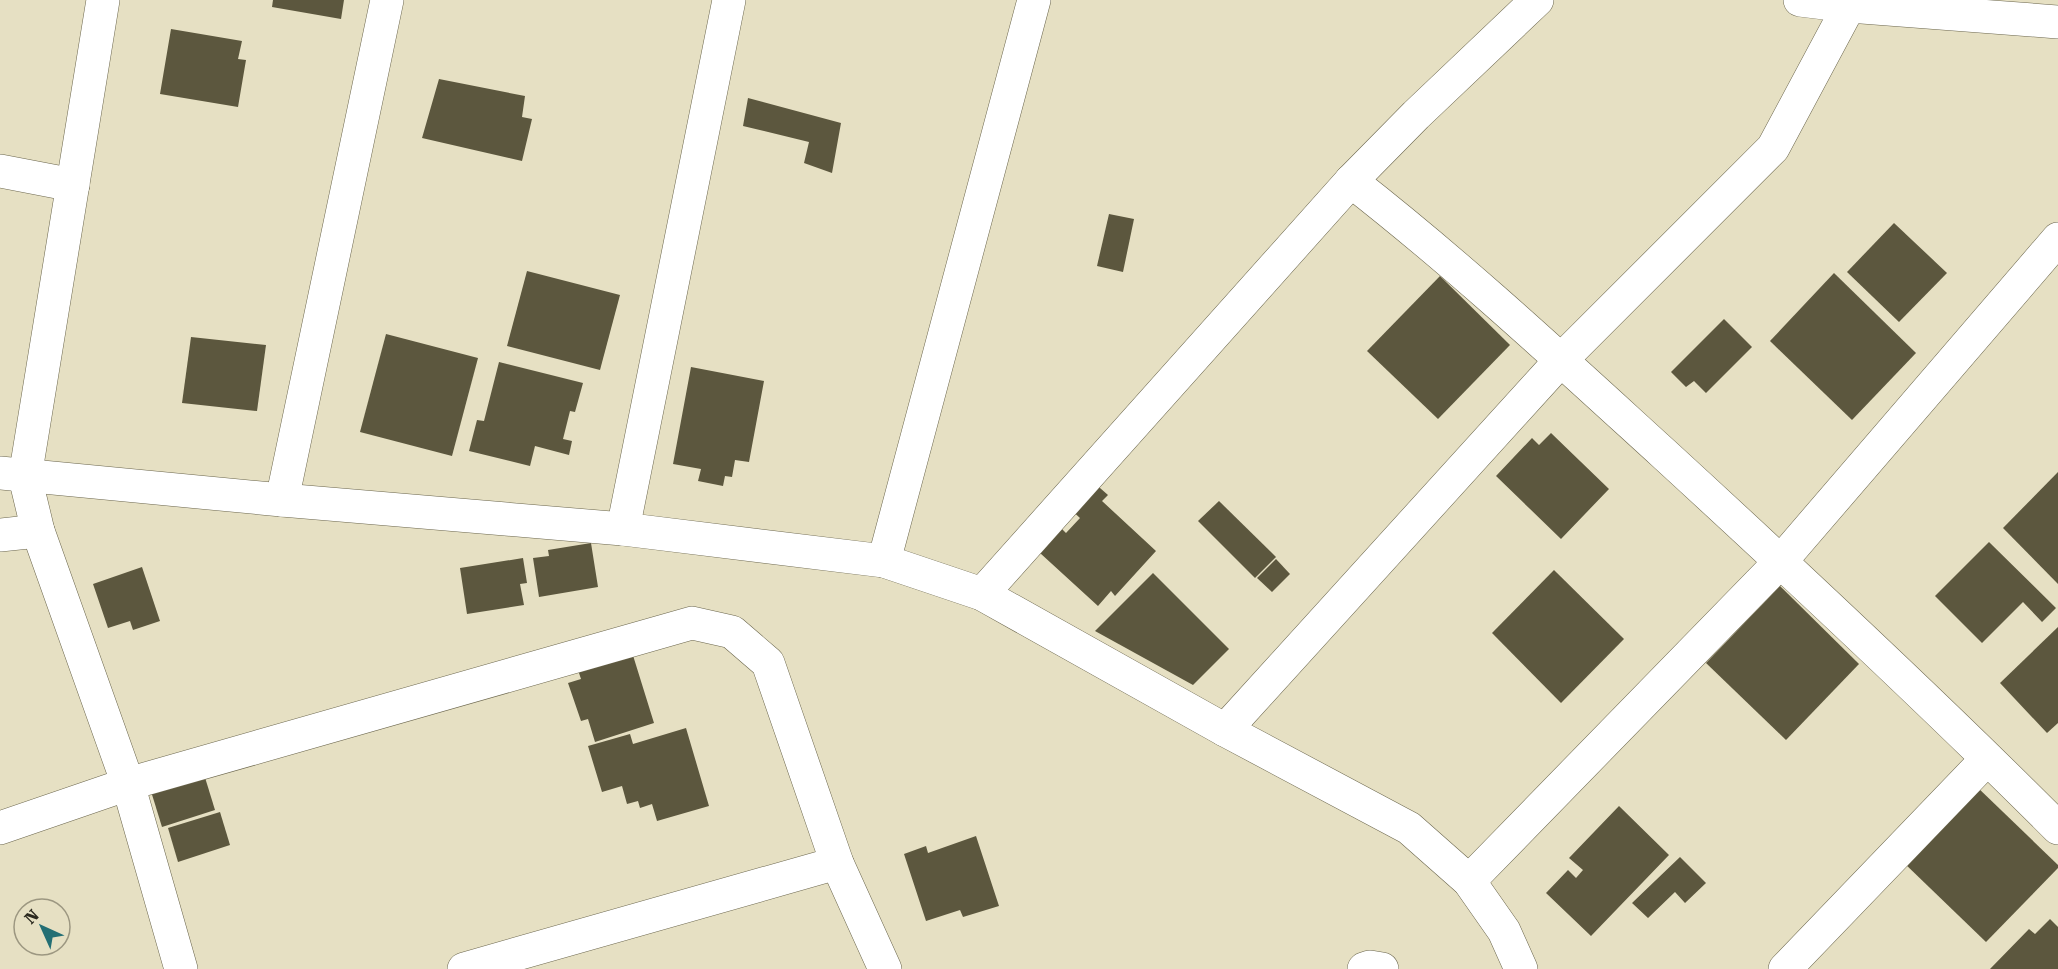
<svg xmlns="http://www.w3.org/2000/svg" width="2058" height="969" font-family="'Roboto Serif',serif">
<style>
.building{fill:#5c573e}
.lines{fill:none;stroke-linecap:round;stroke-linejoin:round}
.minor-casing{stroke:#6b664d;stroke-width:34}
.minor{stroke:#fff;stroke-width:33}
</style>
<rect width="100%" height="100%" fill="#e6e0c3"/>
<g class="building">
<polygon points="273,0 344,0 341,19 272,7"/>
<polygon points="171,29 242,41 238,59 246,60 238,107 160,94"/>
<polygon points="439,79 525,96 522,117 532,119 522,161 422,138"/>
<polygon points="748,98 841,123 832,173 804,163 809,142 743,126"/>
<polygon points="1109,214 1134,219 1123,272 1097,266"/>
<polygon points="1894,223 1947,273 1899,322 1847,272"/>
<polygon points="527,271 620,295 600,370 507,346"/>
<polygon points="1834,273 1916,353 1852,420 1770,341"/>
<polygon points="1440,276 1510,345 1438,419 1367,351"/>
<polygon points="1724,319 1752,347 1706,393 1694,381 1686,387 1671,372"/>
<polygon points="386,334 478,358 452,456 360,432"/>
<polygon points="191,337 266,345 257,411 182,403"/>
<polygon points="499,362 583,383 575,412 570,411 563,439 572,441 569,455 535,446 530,466 469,451 477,420 484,421"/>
<polygon points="691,367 764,381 749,462 735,460 732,477 725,476 723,486 698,481 701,469 673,464"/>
<polygon points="1551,433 1609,489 1561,539 1496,476 1532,438 1539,445"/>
<polygon points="2058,472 2058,584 2003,528"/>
<polygon points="1092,481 1108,495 1102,501 1156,551 1115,596 1111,591 1098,606 1040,553 1053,520 1066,533 1080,518 1068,507"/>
<polygon points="1219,501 1276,557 1255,578 1198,521"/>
<polygon points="1989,542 2056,608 2042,622 2023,602 1982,643 1935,596"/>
<polygon points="591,543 598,587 539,597 533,558 549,556 548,550"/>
<polygon points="523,558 527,583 520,584 524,605 467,614 460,568"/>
<polygon points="1276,559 1290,574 1272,592 1257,578"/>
<polygon points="142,567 160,621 133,630 130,621 108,628 93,584"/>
<polygon points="1554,570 1624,639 1561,703 1492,633"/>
<polygon points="1153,573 1229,649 1193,685 1095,631"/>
<polygon points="1780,586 1859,664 1786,740 1706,663"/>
<polygon points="2058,627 2058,723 2047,733 2000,683"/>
<polygon points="631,649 654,723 595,742 588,719 581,721 568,683 581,679 577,667"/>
<polygon points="686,728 709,806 657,821 652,804 640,808 638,801 627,804 622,786 602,792 588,746 630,734 633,744"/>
<polygon points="203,771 215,810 162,827 150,788"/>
<polygon points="1975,785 2058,865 2058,868 1986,942 1902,861"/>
<polygon points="1619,806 1669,855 1591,936 1546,893 1568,870 1576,878 1583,870 1569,858"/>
<polygon points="220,812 230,845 178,862 168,828"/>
<polygon points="976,836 999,906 963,917 960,910 926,921 904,854 926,846 928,853"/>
<polygon points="1680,857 1706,883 1685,903 1675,892 1648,918 1632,903"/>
<polygon points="2050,919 2058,927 2058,969 1990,969 2029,929 2035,934"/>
</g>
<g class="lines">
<defs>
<g id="minor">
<polyline points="103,0 25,477 38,531 128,784 181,969"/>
<polyline points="1800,0 1849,6 2058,22"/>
<polyline points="0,171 73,185"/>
<path d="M1351,181C1460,266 1561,360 1663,453C1797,576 1930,700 2058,828"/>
<polyline points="0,473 282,500 623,529 884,561 982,594 1225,730 1409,828 1469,881 1504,931 1521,969"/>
<polyline points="282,500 387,0"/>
<polyline points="623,529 729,0"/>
<polyline points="0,535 38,531"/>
<polyline points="884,561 1034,0"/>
<polyline points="982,594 1351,181 1416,115 1537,0"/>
<polyline points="1225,730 1561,360 1773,148 1849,6 1849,0"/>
<polyline points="0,828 128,784 692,623 732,632 768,663 837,863 885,969"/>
<polyline points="1469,881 1781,561 2058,239"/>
<polyline points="464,969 837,863"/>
<polyline points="1364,969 1370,967 1382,969"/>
<polyline points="1785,969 1987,759"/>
</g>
</defs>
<use href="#minor" class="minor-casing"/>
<use href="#minor" class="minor"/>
</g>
<g transform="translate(42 927) rotate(315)"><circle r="28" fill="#e6e0c3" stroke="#9c9781" stroke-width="1.5"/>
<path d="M0-4.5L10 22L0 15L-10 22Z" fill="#246f74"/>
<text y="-9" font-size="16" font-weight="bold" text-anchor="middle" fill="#2c2a1f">N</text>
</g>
</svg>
